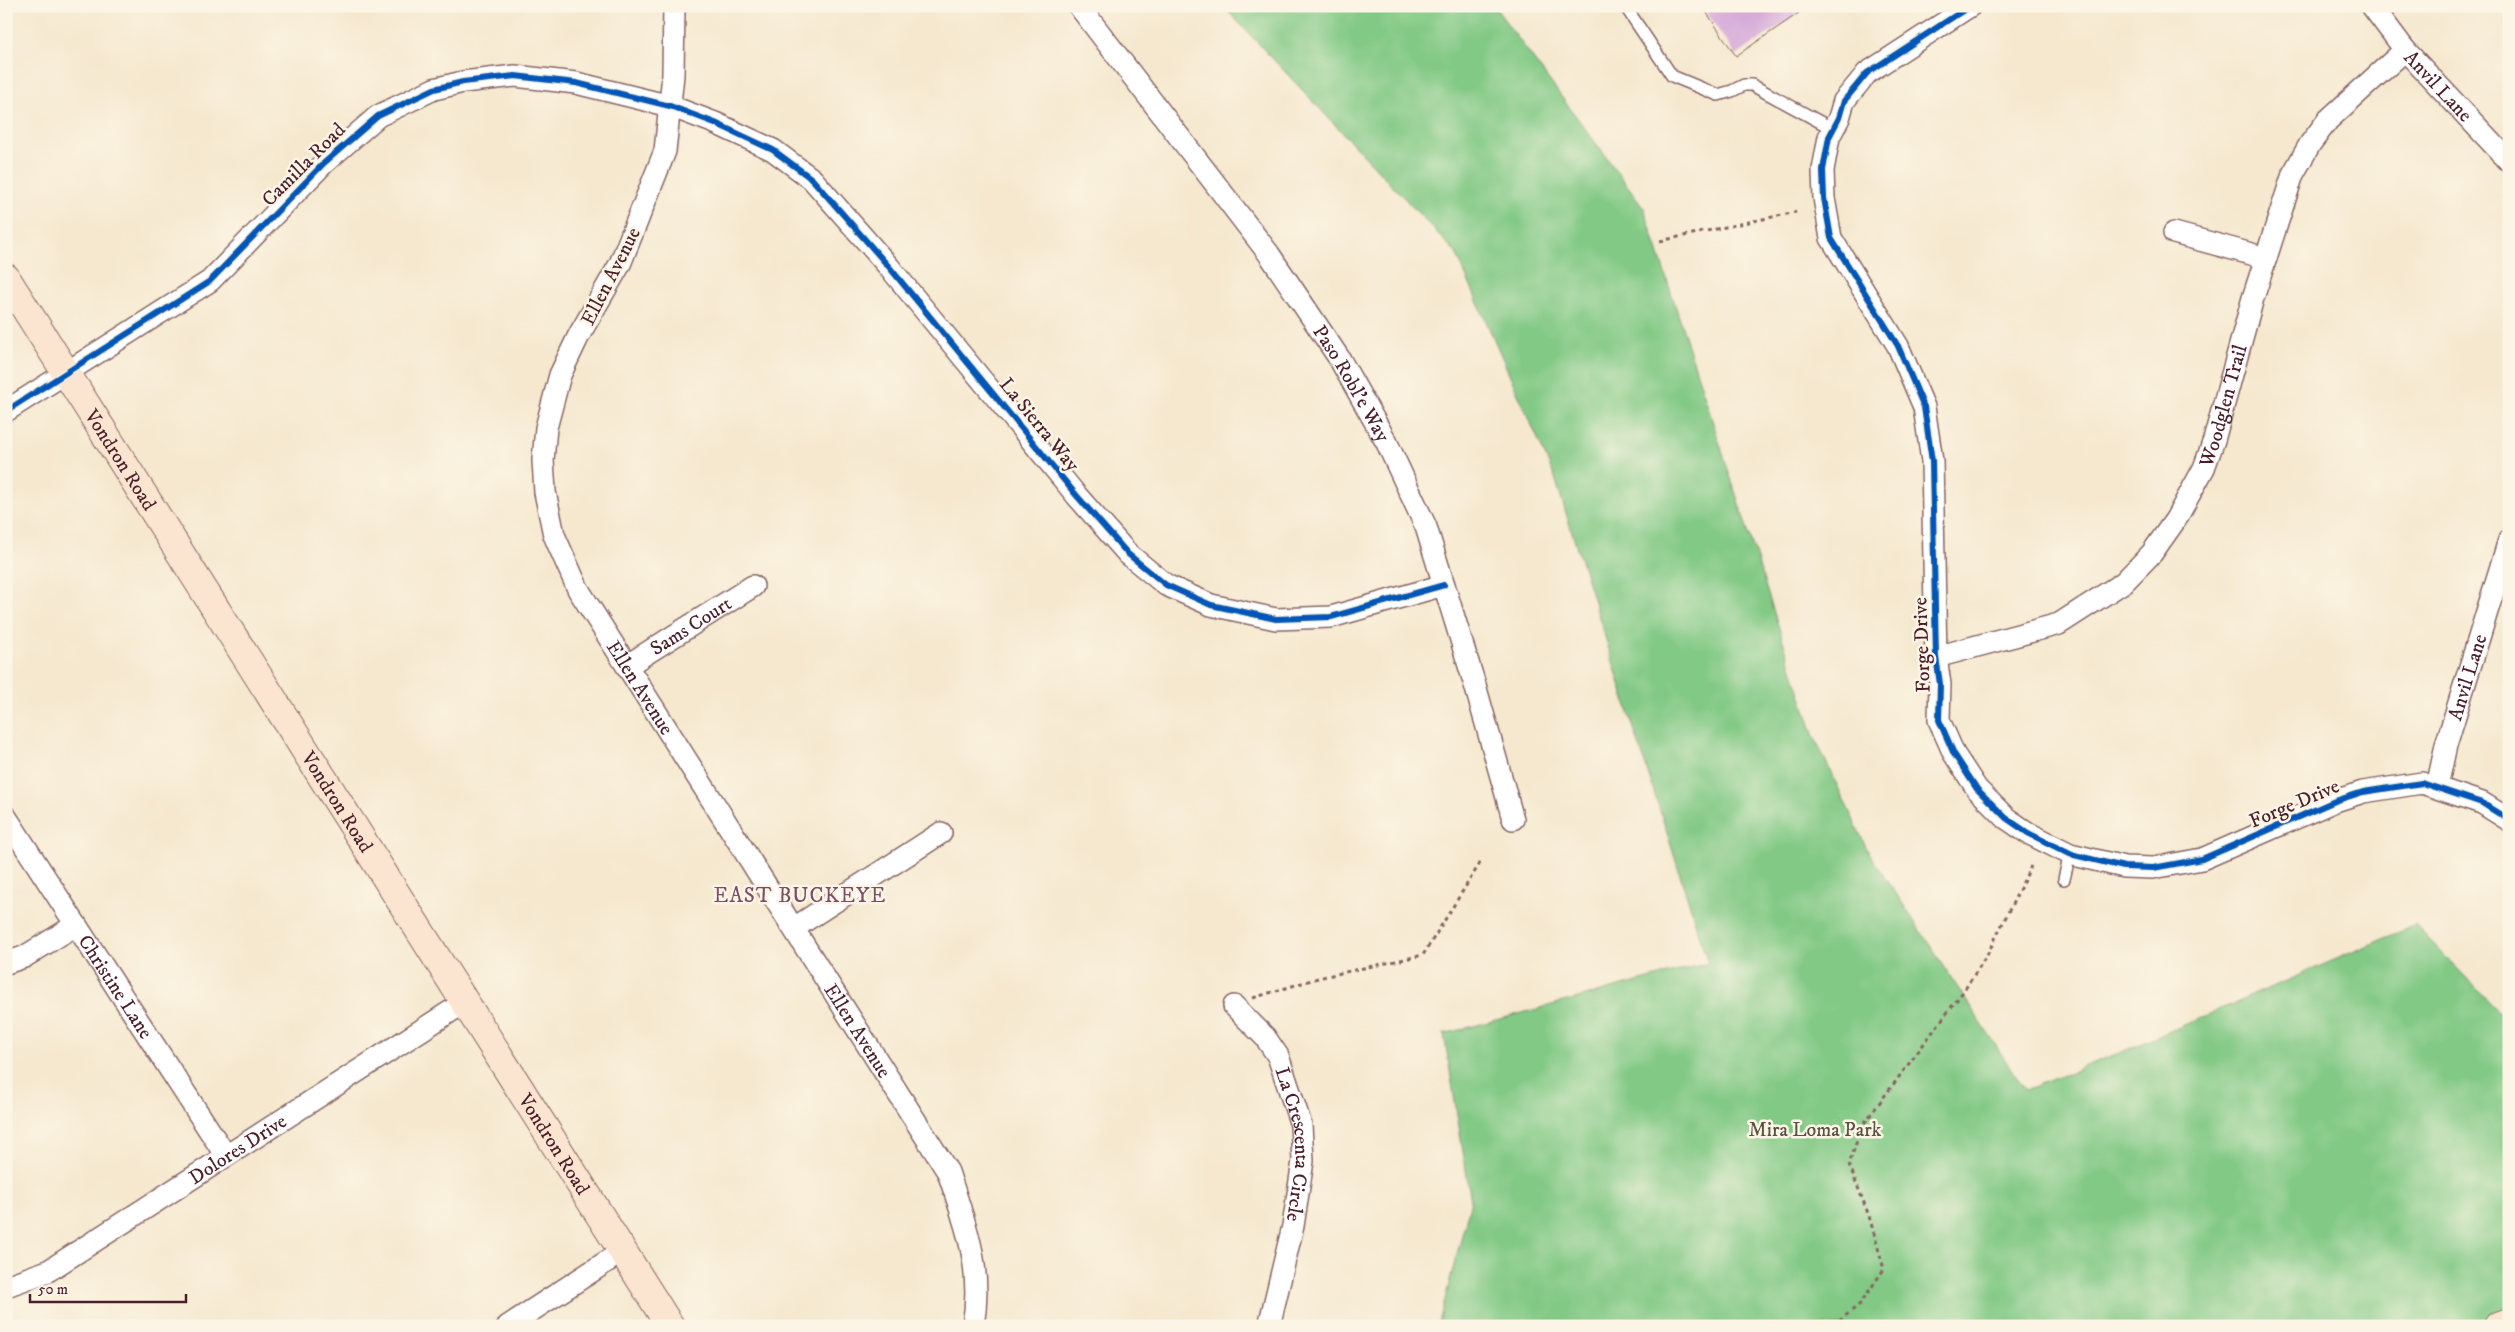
<svg xmlns="http://www.w3.org/2000/svg" width="2515" height="1332" font-family="'IM FELL DW Pica',serif">
<style>
.green{fill:#82c985;stroke:#667458}
.building{fill:#d3a5d9}
.lines{fill:none;stroke-linecap:round;stroke-linejoin:round}
.lane-casing{stroke:#866564;stroke-width:14}
.street-casing{stroke:#866564;stroke-width:24}
.secondary-casing{stroke:#866564;stroke-width:30}
.path{stroke:#866564;stroke-width:3;stroke-dasharray:4 4;stroke-linecap:butt}
.lane{stroke:#fff;stroke-width:11}
.street{stroke:#fff;stroke-width:21}
.secondary{stroke:#fce5d0;stroke-width:28}
.cycleway-casing{stroke:#fcf5e5;stroke-width:9}
.cycleway{stroke:#0057b8;stroke-width:6}
.labels{text-anchor:middle;stroke-width:5;stroke-linejoin:round;paint-order:stroke}
.street-label{font-size:20px;fill:#4a1f2b;stroke:#fcf5e5}
.park-label{font-size:20px;fill:#5b5246;stroke:#fcf5e5}
.neighbourhood-label{font-size:21px;letter-spacing:1px;fill:#7a4e68;stroke:#fcf5e5}
</style>
<rect width="100%" height="100%" fill="#fcf5e5"/>
<filter id="ink" filterUnits="userSpaceOnUse"><feTurbulence type="fractalNoise" baseFrequency=".02" numOctaves="2"/><feDisplacementMap in="SourceGraphic" scale="10" xChannelSelector="R" yChannelSelector="G"/><feConvolveMatrix kernelMatrix="1 2 1 2 8 2 1 2 1" color-interpolation-filters="sRGB"/></filter>
<filter id="wash" filterUnits="userSpaceOnUse"><feTurbulence type="fractalNoise" baseFrequency=".0096" numOctaves="4" result="noise"/><feDisplacementMap in="SourceGraphic" scale="20" xChannelSelector="R" yChannelSelector="G"/><feGaussianBlur stdDeviation="1.12" result="paint"/><feColorMatrix in="noise" values="0 0 0 0 0 0 0 0 0 0 0 0 0 0 0 0 0 1.4 0 .05"/><feComposite in="paint" operator="in"/></filter>
<g filter="url(#wash)">
<rect width="100%" height="100%" fill="#f5e8cf"/>
<polygon class="green" points="1223,6 1491,6 1497,10 1644,208 1813,734 1868,851 2025,1090 2124,1051 2415,925 2509,1022 2509,1326 1438,1326 1471,1201 1444,1034 1708,963 1555,478 1456,253"/>
<g id="blocks">
<polygon class="building" points="1702,6 1809,6 1736,56"/>
</g>
</g>
<g filter="url(#ink)">
<use href="#blocks" fill-opacity="0" stroke="#866564" stroke-width="1"/>
<g class="lines">
<defs>
<g id="lane">
<polyline points="1625,6 1672,76 1718,95 1732,91 1744,85 1752,85 1833,129"/>
<polyline points="2064,879 2070,854"/>
</g>
<g id="street">
<path id="s1" d="M674,6L673,75L665,151L620,264L579,335L560,375L546,428L543,460L545,492L554,535L578,589L948,1172C966,1226 983,1268 973,1326"/>
<path id="s2" d="M1079,6L1269,254L1339,358L1387,443L1426,527L1475,685L1513,819"/>
<polyline points="1970,6 1867,73 1844,101 1839,118 1829,137 1823,170 1824,198 1831,238 1898,346 1924,407 1932,461 1936,657 1940,684 1939,720 1954,754 1977,789 2006,818 2028,833 2070,854 2124,867 2153,868 2202,859 2335,801 2363,792 2422,783 2482,803 2509,820"/>
<path id="s3" d="M2372,6L2405,50L2509,161"/>
<polyline points="2174,233 2266,258"/>
<polyline points="6,411 210,281 324,163 378,116 434,89 463,82 515,76 576,83 670,106 715,123 773,150 812,179 890,268 1077,496 1128,554 1166,585 1211,605 1276,619 1331,617 1444,585"/>
<path id="s4" d="M1936,657L2059,624L2124,582L2152,553L2176,519L2204,468L2214,440L2253,298L2293,174L2310,144L2328,120L2405,50"/>
<path id="s5" d="M628,665L753,586"/>
<path id="s6" d="M2437,787L2446,745L2509,540"/>
<path id="s7" d="M6,817L226,1156"/>
<polyline points="794,928 941,833"/>
<polyline points="6,963 24,957 76,925"/>
<path id="s8" d="M1234,1006L1265,1037L1278,1056L1301,1125L1303,1161L1293,1226L1269,1326"/>
<path id="s9" d="M6,1286L48,1271L465,1002"/>
<polyline points="508,1326 623,1251"/>
</g>
<g id="secondary">
<path id="s10" d="M6,278L670,1326"/>
<polyline points="2498,1326 2509,1322"/>
</g>
</defs>
<use href="#lane" class="lane-casing"/>
<use href="#street" class="street-casing"/>
<use href="#secondary" class="secondary-casing"/>
<g class="path">
<polyline points="1660,241 1796,212"/>
<polyline points="1253,998 1318,978 1423,955 1482,860"/>
<polyline points="1833,1326 1860,1304 1884,1269 1869,1216 1849,1164 1862,1126 1965,989 1987,955 2031,866"/>
</g>
<use href="#lane" class="lane"/>
<use href="#street" class="street"/>
<use href="#secondary" class="secondary"/>
<defs>
<g id="cycleway">
<polyline points="1970,6 1867,73 1844,101 1839,118 1829,137 1823,170 1824,198 1831,238 1898,346 1924,407 1932,461 1936,657 1940,684 1939,720 1954,754 1977,789 2006,818 2028,833 2070,854 2124,867 2153,868 2202,859 2335,801 2363,792 2422,783 2482,803 2509,820"/>
<polyline points="6,411 210,281 324,163 378,116 434,89 463,82 515,76 576,83 670,106 715,123 773,150 812,179 890,268 1077,496 1128,554 1166,585 1211,605 1276,619 1331,617 1444,585"/>
</g>
</defs>
<use href="#cycleway" class="cycleway-casing"/>
<use href="#cycleway" class="cycleway"/>
</g>
</g>
<g class="labels">
<g class="street-label">
<text dy="7" stroke="none"><textPath href="#s3" startOffset="104">Anvil Lane</textPath></text>
<text transform="translate(303 164) rotate(-45)" y="7">Camilla Road</text>
<text transform="translate(610 276) rotate(-63)" y="7">Ellen Avenue</text>
<text dy="7" stroke="none"><textPath href="#s2" startOffset="466">Paso Robl'e Way</textPath></text>
<text dy="7" stroke="none"><textPath href="#s4" startOffset="410">Woodglen Trail</textPath></text>
<text transform="translate(1040 424) rotate(51)" y="7">La Sierra Way</text>
<text dy="7" stroke="none"><textPath href="#s10" startOffset="215">Vondron Road</textPath></text>
<text dy="7" stroke="none"><textPath href="#s5" startOffset="74">Sams Court</textPath></text>
<text transform="translate(1921 645) rotate(-92)" y="7">Forge Drive</text>
<text dy="7" stroke="none"><textPath href="#s6" startOffset="114">Anvil Lane</textPath></text>
<text dy="7" stroke="none"><textPath href="#s1" startOffset="732">Ellen Avenue</textPath></text>
<text dy="7" stroke="none"><textPath href="#s10" startOffset="620">Vondron Road</textPath></text>
<text transform="translate(2294 803) rotate(-23)" y="7">Forge Drive</text>
<text dy="7" stroke="none"><textPath href="#s7" startOffset="202">Christine Lane</textPath></text>
<text dy="7" stroke="none"><textPath href="#s1" startOffset="1138">Ellen Avenue</textPath></text>
<text dy="7" stroke="none"><textPath href="#s10" startOffset="1025">Vondron Road</textPath></text>
<text dy="7" stroke="none"><textPath href="#s8" startOffset="158">La Crescenta Circle</textPath></text>
<text dy="7" stroke="none"><textPath href="#s9" startOffset="270">Dolores Drive</textPath></text>
</g>
<g class="park-label">
<text x="1815" y="1136">Mira Loma Park</text>
</g>
<g class="neighbourhood-label">
<text x="800" y="902">EAST BUCKEYE</text>
</g>
</g>
<rect width="2515" height="1332" fill="none" stroke="#fcf5e5" stroke-width="25"/>
<path d="M30 1294v8h156v-8" fill="none" stroke="#4a1f2b" stroke-width="2.5"/>
<text x="38" y="1294" font-size="15" fill="#4a1f2b" stroke="#fcf5e5" stroke-width="4" paint-order="stroke">50 m</text>
</svg>
